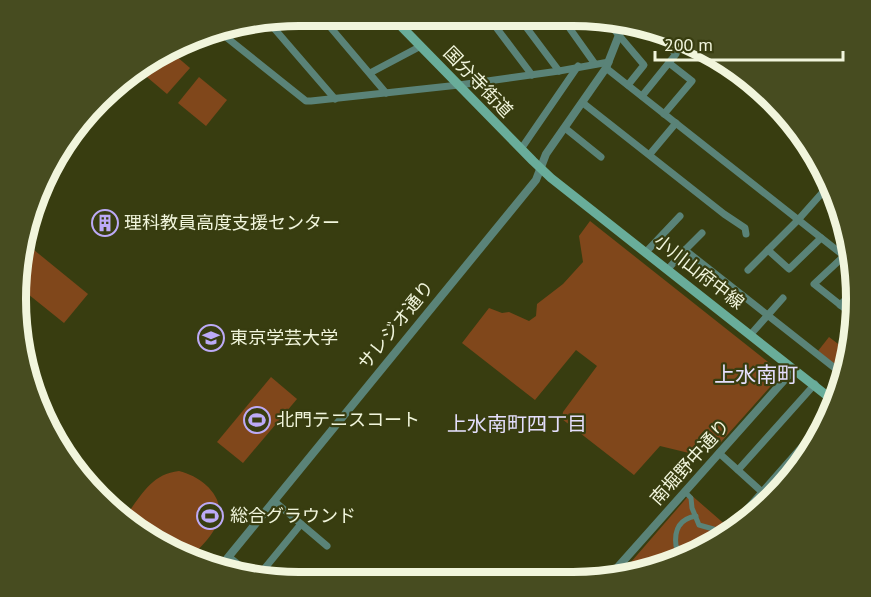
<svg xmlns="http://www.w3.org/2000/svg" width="871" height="597" font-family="'PT Sans','Noto Sans JP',sans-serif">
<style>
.green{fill:#80471b}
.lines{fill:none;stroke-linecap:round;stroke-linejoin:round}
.pedestrian{stroke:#5a8378;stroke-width:5}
.minor{stroke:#5a8378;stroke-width:7}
.tertiary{stroke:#5a8378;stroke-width:8}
.secondary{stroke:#69ad9a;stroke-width:9}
.labels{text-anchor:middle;stroke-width:4.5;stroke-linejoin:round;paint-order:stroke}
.street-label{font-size:18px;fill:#f1f5dc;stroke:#383d10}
.poi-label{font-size:18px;fill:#f1f5dc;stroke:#383d10;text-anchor:start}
.neighbourhood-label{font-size:20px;fill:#e4defc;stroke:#383d10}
.quarter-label{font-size:21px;fill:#e4defc;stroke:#383d10}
.rim{fill:none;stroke:#f1f5dc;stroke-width:8}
</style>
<rect width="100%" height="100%" fill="#383d10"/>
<g class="green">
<polygon points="169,50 190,68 167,94 141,72 153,57"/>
<polygon points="199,77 227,100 206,126 178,103"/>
<polygon points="590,221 777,369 778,378 721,442 717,439 707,449 698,442 689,453 660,446 634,475 562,419 563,412 597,366 576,350 535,400 462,343 489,308 502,313 509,312 529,321 536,316 537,304 563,284 583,262 579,236"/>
<polygon points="23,241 88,294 64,323 18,286 17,262"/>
<polygon points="829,337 846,350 842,370 818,351"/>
<polygon points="271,377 297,399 243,463 217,442"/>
<path d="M179,471C203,477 229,499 216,526C211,538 197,550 189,560L125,517C141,496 151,474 179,471Z"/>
<path d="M690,494L728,527C702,557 664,564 627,577H618Z"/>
</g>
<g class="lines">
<g class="pedestrian">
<polyline points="685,492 691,498 692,508 699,525 717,530 724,534"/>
<path d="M696,516C679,519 674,530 676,546L684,554L691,553L705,548"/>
<polyline points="642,572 657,558 664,558 672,561"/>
<polyline points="617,575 619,577"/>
</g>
<g class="minor">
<polyline points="320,15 386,93"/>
<polyline points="489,18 532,75"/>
<polyline points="266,19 335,99"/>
<polyline points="520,19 559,71"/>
<polyline points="563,19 595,64"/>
<polyline points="606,20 644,65 628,85"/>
<polyline points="216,29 306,101 311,101 459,85 559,71 609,62"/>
<polyline points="606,68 848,259"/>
<polyline points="370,73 421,46"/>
<polyline points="642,96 676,54 671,49 682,39"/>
<polyline points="583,103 724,214 745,228 746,234"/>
<polyline points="664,114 692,81 669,63"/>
<polyline points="565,128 601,157"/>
<polyline points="521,149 578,66"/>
<polyline points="650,154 676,123"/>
<polyline points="825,191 837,200"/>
<polyline points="685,250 702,233"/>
<polyline points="768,250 789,269 821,238"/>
<polyline points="646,252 680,216"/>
<polyline points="844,256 814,284 853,315"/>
<polyline points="668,269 685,250 841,373"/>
<polyline points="748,270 798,220 830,184"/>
<polyline points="840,305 854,291"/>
<polyline points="751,334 783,298"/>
<polyline points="719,453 762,492"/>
<polyline points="738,470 815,384"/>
<polyline points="274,501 327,546"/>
<polyline points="727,532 827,418"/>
<polyline points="229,557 248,572"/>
<polyline points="260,574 301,524"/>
</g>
<g class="tertiary">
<polyline points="221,566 536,180 546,154 606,68 619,35 622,20"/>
<polyline points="609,577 794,369"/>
</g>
<polyline class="secondary" points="392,17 533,161 551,178 835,402"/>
</g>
<defs>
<symbol id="building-ring" viewBox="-11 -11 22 22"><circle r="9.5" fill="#383d10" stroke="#bcaaf6" stroke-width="1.5"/><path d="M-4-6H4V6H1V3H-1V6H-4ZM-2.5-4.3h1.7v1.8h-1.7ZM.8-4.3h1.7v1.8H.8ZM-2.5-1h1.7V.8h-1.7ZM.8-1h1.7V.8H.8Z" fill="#bcaaf6"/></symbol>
<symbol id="university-ring" viewBox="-11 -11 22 22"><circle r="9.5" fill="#383d10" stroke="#bcaaf6" stroke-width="1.5"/><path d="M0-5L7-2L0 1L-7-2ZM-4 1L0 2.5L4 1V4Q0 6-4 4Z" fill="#bcaaf6"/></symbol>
<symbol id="stadium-ring" viewBox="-11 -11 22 22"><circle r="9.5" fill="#383d10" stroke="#bcaaf6" stroke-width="1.5"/><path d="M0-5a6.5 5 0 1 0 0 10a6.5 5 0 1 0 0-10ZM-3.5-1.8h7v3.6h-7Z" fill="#bcaaf6"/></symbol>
</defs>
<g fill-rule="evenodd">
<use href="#building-ring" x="90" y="208" width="30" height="30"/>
<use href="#university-ring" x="196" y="323" width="30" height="30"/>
<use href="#stadium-ring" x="242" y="405" width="30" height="30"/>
<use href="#stadium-ring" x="195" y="501" width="30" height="30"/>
</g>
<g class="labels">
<g class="street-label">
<text transform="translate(478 82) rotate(46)" y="6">国分寺街道</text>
<text transform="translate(699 272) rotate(38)" y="6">小川山府中線</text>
<text transform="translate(396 325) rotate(-51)" y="6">サレジオ通り</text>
<text transform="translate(690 462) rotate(-48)" y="6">南堀野中通り</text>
</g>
<g class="poi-label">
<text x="124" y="229">理科教員高度支援センター</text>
<text x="230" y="344">東京学芸大学</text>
<text x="276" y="426">北門テニスコート</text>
<text x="230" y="522">総合グラウンド</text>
</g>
<g class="neighbourhood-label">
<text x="517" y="431">上水南町四丁目</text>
</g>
<g class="quarter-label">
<text x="756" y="382">上水南町</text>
</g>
</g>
<path d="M0 0H871V597H0ZM299 26H573A273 273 0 0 1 846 299V299A273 273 0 0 1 573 572H299A273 273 0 0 1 26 299V299A273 273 0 0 1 299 26Z" fill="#474c20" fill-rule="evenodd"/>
<path class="rim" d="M299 26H573A273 273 0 0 1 846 299V299A273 273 0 0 1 573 572H299A273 273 0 0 1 26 299V299A273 273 0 0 1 299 26Z"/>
<path d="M655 51v9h188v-9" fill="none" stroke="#f1f5dc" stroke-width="3"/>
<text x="664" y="51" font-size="18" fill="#f1f5dc" stroke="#383d10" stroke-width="4.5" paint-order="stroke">200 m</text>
</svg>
